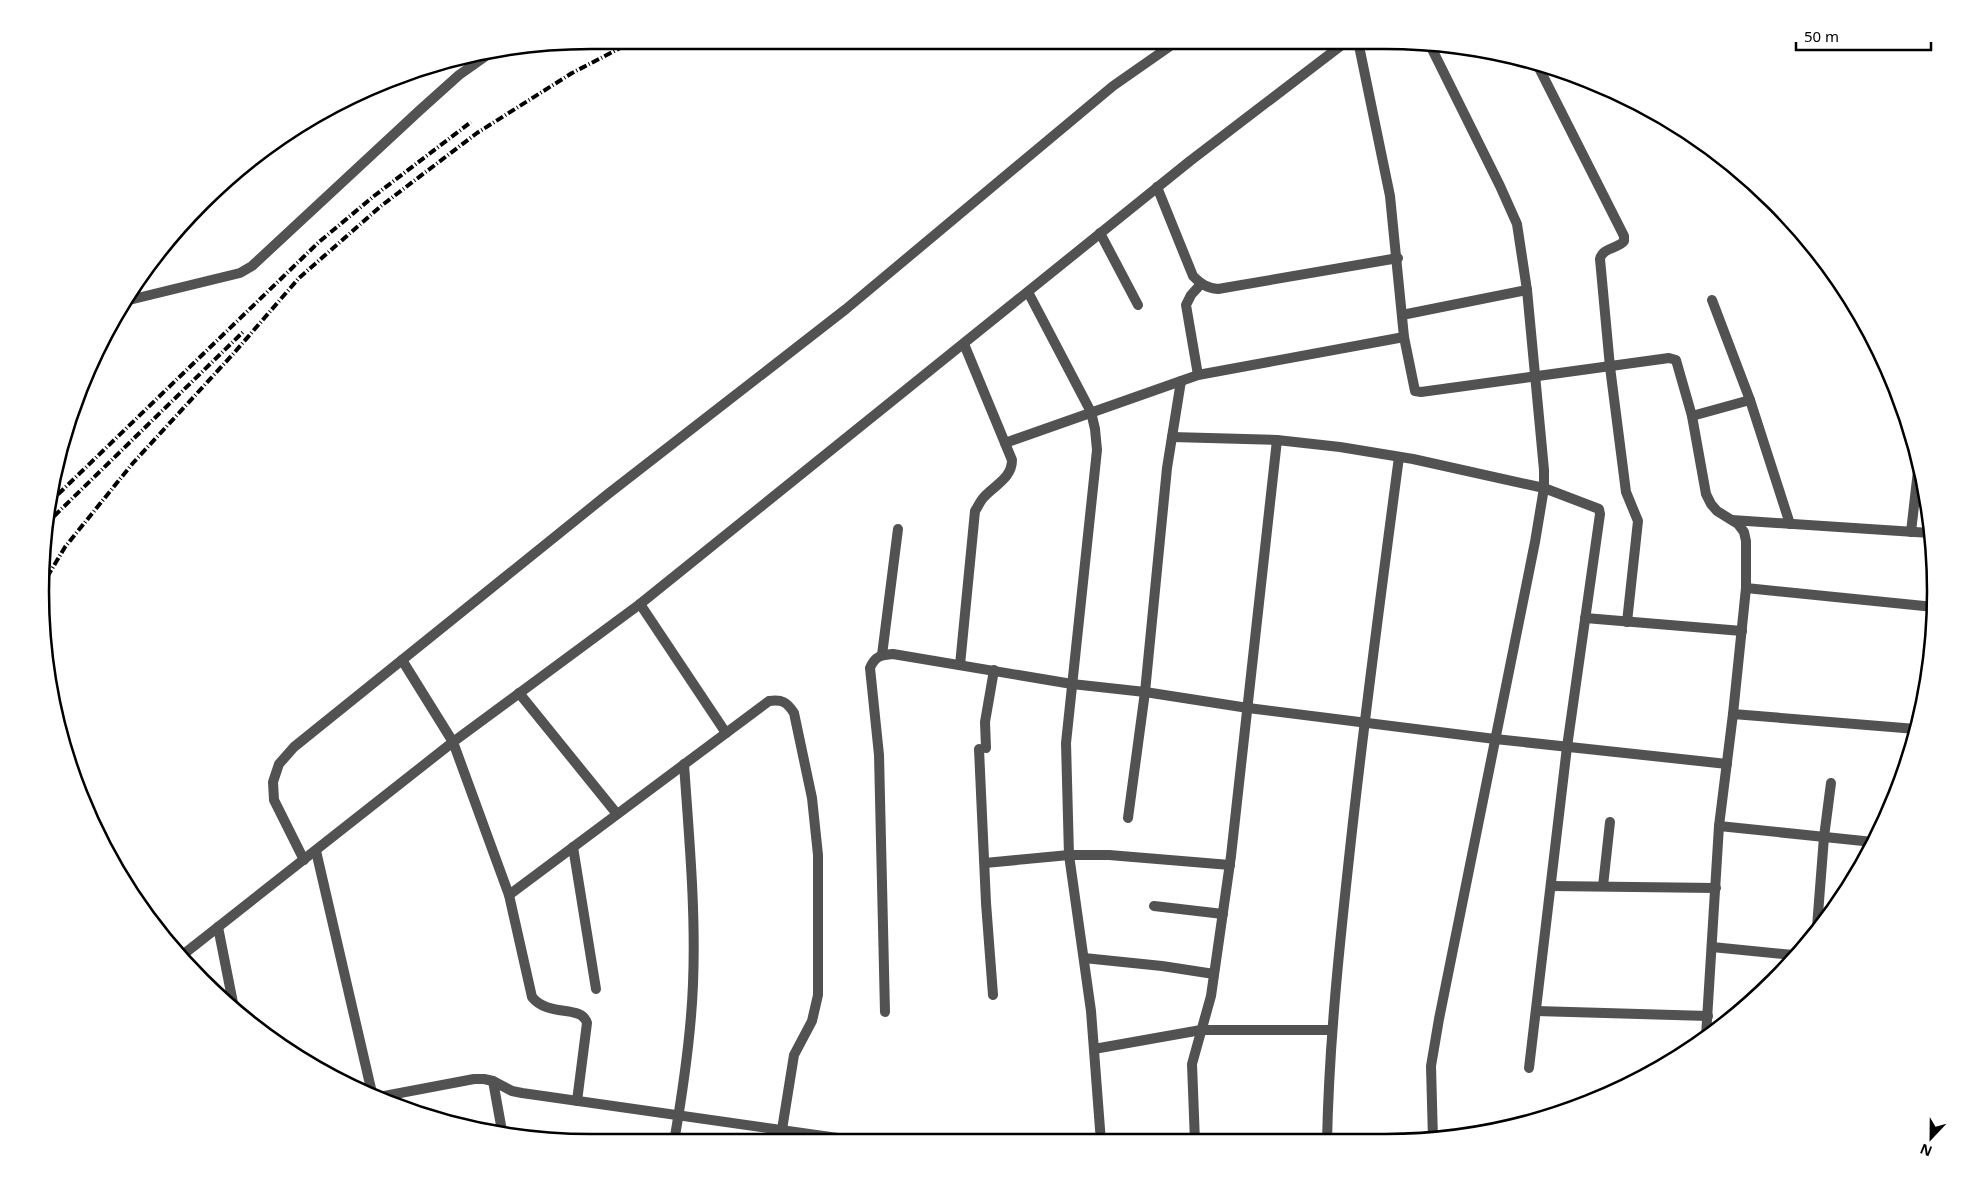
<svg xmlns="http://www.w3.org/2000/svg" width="1976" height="1183" font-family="'Noto Sans',sans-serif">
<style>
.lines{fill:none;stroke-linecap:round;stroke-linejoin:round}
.minor{stroke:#525252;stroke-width:10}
.tertiary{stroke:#525252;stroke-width:10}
.rail{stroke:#000;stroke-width:4;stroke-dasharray:8 2.5 1 2.5;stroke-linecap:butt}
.rim{fill:none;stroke:#000;stroke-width:2.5}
</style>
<rect width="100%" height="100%" fill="#fff"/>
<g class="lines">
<g class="minor">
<polyline points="1358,41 1390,196 1404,337 1415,391 1421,392 1669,358 1676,360 1692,416 1706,494 1711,504 1717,511 1738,524 1744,532 1746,541 1746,588 1733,714 1719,826 1706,1036"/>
<path d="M1537,64L1624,236V241C1618,249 1603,247 1600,259L1610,367L1626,492L1638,521L1627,622"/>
<path d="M1157,187L1193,276C1201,284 1207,288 1218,289L1398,258"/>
<polyline points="1100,233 1138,305"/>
<polyline points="1028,292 1091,412 1095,429 1097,450 1066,743 1069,855 1091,1011 1101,1142"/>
<polyline points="1712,300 1750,400 1790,524"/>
<polyline points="125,301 240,273 252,266 420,110 459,75 493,51"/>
<polyline points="1402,315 1527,290"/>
<polyline points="1198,375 1186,305 1191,295 1201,284"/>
<polyline points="1692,416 1750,400"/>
<polyline points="1172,437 1277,440 1340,447 1413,459 1544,488 1599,509 1600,514 1567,747 1529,1068"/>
<polyline points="1005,443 1198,375 1404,337"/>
<polyline points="1732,520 1930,533"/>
<polyline points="1911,532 1919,462"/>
<polyline points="1746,588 1934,607"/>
<polyline points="640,604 726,733"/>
<polyline points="1585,618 1742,631"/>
<polyline points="882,655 898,529"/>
<path d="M402,660L453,742L509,895L532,997C549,1018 581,1004 587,1023L577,1101"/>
<path d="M960,665L975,511C978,507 980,501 984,497C995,485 1012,478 1012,460L964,344"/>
<polyline points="519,693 617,814"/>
<polyline points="1733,714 1916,729"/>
<polyline points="986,748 985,722 994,670"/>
<polyline points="979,749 986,903 993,995"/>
<polyline points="1128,818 1145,692 1167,468 1181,381"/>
<polyline points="1719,826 1873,842"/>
<polyline points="573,847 596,989"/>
<polyline points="316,851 372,1093"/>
<polyline points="304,860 274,800 273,782 279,764 294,747 608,494 846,309 1113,86 1176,42"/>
<polyline points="985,863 1069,855 1109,855 1230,865"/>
<polyline points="1551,886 1716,888"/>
<polyline points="1603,886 1610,822"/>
<path d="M509,895L769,701C782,699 787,702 794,713L812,798L818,855V995L812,1021L794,1055L780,1142"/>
<polyline points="1154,906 1223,914"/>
<polyline points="218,927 234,1008"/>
<polyline points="1817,927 1824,837 1831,783"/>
<polyline points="1712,947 1793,955"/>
<polyline points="180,957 453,742 640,604 1190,161 1347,41"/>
<polyline points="1084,958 1162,966 1214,974"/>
<polyline points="1536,1011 1708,1016"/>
<path d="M885,1012L879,755L870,668C875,656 881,655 893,654L1072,684L1145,692L1248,708L1495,739L1727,764"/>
<polyline points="1094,1049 1201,1030 1332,1030"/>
<polyline points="493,1081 502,1131"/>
<polyline points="379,1097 474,1079 484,1079 493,1081 512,1091 522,1093 866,1142"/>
<path d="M674,1142C683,1090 691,1037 693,984C696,911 689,837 684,764"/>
<polyline points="1195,1142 1192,1064 1211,996 1231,856 1277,440"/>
<path d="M1327,1142C1329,1041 1340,940 1351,840C1365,712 1382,585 1399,457"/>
</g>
<polyline class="tertiary" points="1429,43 1500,186 1517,224 1527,290 1544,470 1544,488 1535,542 1439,1019 1431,1066 1433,1140"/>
<g class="rail">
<polyline points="48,504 319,242 374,196 471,122"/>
<polyline points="44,526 243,332"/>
<polyline points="40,589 65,547 133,463 234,353 299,278 381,206 477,133 572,73 628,44"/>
</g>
</g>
<path d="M0 0H1976V1183H0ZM591 49H1385A542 542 0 0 1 1927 591V592A542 542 0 0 1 1385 1134H591A542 542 0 0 1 49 592V591A542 542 0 0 1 591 49Z" fill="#fff" fill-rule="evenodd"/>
<path class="rim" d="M591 49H1385A542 542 0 0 1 1927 591V592A542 542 0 0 1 1385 1134H591A542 542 0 0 1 49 592V591A542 542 0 0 1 591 49Z"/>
<g transform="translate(1931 1138) rotate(202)" stroke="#ffffff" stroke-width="4" paint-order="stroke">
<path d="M0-4L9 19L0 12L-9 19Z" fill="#000000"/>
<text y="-8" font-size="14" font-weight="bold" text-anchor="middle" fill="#000000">N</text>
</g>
<path d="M1796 42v8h135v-8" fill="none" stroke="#000000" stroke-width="2.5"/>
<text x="1804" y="42" font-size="15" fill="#000000" stroke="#ffffff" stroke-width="4" paint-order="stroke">50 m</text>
</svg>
